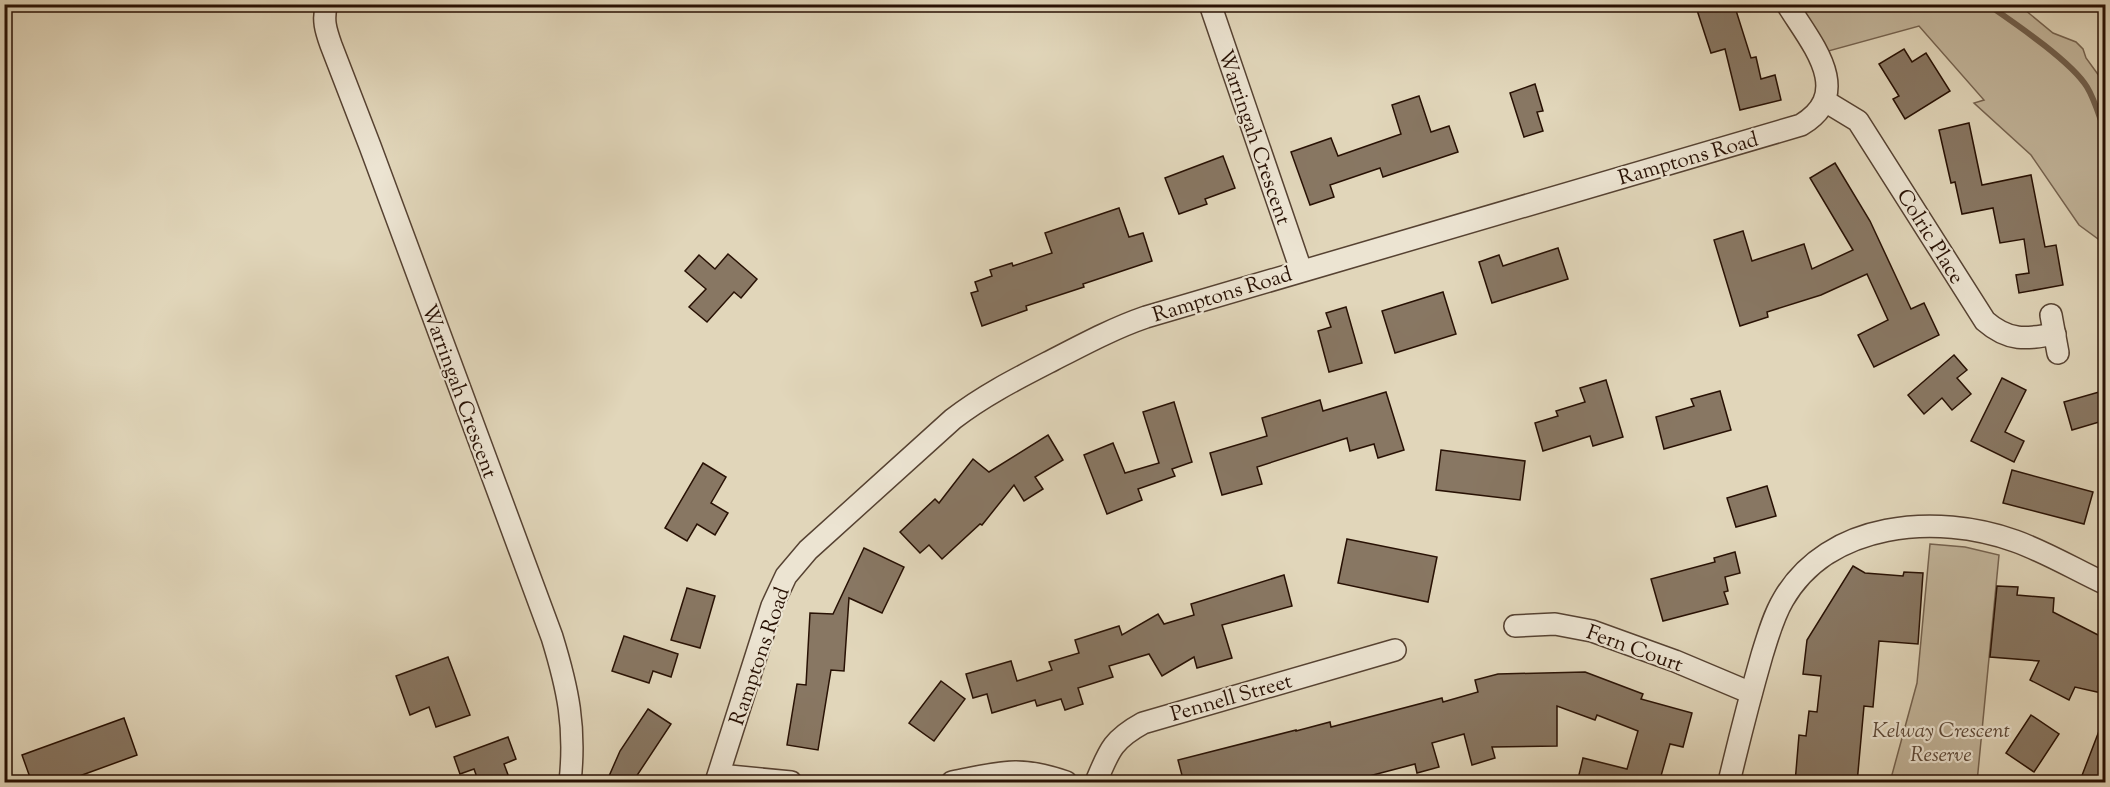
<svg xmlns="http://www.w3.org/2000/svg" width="2110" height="787" font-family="'Sorts Mill Goudy',serif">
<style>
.green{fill:#c2b59b;stroke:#756350;stroke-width:1.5}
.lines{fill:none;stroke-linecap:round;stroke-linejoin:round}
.stream{stroke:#715f4c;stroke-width:6}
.building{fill:#887763;stroke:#281104;stroke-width:1.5}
.street-casing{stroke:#564232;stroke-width:24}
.street{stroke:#ece4d2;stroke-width:21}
.labels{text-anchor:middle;stroke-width:4.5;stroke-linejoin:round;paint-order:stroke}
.street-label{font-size:21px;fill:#281104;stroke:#ece4d2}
.park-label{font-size:21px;font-style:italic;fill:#5e4a39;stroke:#ece4d2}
</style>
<rect width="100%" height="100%" fill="#e1d6ba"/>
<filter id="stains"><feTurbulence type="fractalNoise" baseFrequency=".00333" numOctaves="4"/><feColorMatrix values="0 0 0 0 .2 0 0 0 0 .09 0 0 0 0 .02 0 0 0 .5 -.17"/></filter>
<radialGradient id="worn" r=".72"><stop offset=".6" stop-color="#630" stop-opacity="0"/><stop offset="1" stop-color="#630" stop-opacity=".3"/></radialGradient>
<g class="green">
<polygon points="1795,5 2019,5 2053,33 2076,42 2083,49 2086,58 2105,84 2105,244 2079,225 2031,155 1974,103 1984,100 1919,26 1825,52"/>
<polygon points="1930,544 1965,547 1999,555 1977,782 1890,782 1917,683"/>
</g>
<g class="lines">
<path class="stream" d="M1987,4C2013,22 2071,61 2087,87C2095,100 2100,119 2106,134"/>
</g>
<g class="building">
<polygon points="1695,4 1734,4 1751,58 1756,57 1761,79 1775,75 1781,100 1740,110 1725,49 1711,53"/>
<polygon points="1904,49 1912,62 1926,53 1950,91 1905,119 1893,99 1899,96 1879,64"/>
<polygon points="1535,84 1543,111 1537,112 1543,131 1524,137 1510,93"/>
<polygon points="1419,96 1431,132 1449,126 1458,152 1383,177 1380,168 1330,185 1334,197 1310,205 1291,152 1331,138 1338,156 1401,134 1392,105"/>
<polygon points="1969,123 1982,185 2031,175 2045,247 2056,245 2063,285 2019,293 2016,275 2029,273 2024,239 2000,243 1993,208 1962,214 1955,182 1951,183 1939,130"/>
<polygon points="1223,156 1235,188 1205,199 1207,204 1179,214 1165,178"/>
<polygon points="1835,163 1870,221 1911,309 1924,303 1939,335 1874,367 1858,335 1888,320 1867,274 1821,295 1767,312 1768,317 1740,326 1714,240 1743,231 1752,261 1804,244 1812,269 1853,250 1810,178"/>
<polygon points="1119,208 1129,237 1143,233 1152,261 1083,284 1084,287 1026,306 1027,310 982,326 971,293 978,291 975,282 992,276 990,270 1012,263 1013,266 1052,253 1045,233"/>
<polygon points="1558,248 1568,279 1492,303 1479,262 1499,255 1503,266"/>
<polygon points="728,254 757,279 741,298 734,292 707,322 689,307 706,289 685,271 699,255 715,269"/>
<polygon points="1443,292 1456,334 1395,353 1382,311"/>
<polygon points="1346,307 1362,363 1329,372 1318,331 1331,327 1326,313"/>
<polygon points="1954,355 1967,370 1957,378 1971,394 1952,410 1942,398 1924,414 1908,395"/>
<polygon points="2002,378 2026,390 2005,432 2024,441 2014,462 1971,441"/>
<polygon points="1606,380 1623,437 1593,446 1590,436 1543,451 1535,423 1558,416 1556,411 1585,402 1580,388"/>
<polygon points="2106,390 2106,420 2072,430 2064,402"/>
<polygon points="1720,391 1731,430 1664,449 1656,417 1694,406 1691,399"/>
<polygon points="1386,392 1404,450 1378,458 1374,444 1350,451 1347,438 1257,467 1262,484 1222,495 1210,453 1267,436 1262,418 1320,400 1323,411"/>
<polygon points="1174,402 1192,462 1172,469 1175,476 1138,489 1142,500 1107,514 1084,455 1113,443 1125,473 1159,463 1143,412"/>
<polygon points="1048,435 1063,460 1035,477 1043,489 1024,501 1014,485 982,525 980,524 942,559 929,545 920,553 900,532 935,499 939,503 973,459 989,472"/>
<polygon points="1441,450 1525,461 1520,500 1436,490"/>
<polygon points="703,463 726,477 711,503 728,513 715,535 697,524 687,541 665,528"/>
<polygon points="2012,470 2093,492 2084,524 2003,503"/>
<polygon points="1767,486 1776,516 1736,527 1727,498"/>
<polygon points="1347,539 1437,557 1428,602 1338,583"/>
<polygon points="864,548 904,567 882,613 849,598 844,671 831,670 818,750 787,745 797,684 806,685 810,613 833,614"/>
<polygon points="1735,552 1740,573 1725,577 1728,591 1724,592 1728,604 1663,621 1651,579 1715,562 1714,558"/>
<polygon points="1853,566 1865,573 1903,576 1904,572 1923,573 1918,644 1879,641 1873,707 1864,706 1857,783 1795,783 1799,735 1806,736 1809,711 1817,712 1821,676 1803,674 1807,640"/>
<polygon points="1284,575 1292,606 1222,625 1232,658 1197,668 1194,657 1162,676 1149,654 1109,666 1113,677 1078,688 1083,704 1065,710 1061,699 1037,706 1035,700 992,713 987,694 973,698 966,674 1011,661 1017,681 1052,670 1049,662 1079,653 1075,640 1119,626 1122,635 1158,614 1164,624 1194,615 1191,604"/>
<polygon points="1997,586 2018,587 2017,595 2054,598 2053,612 2106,639 2106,694 2075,687 2069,700 2030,680 2039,661 1990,657"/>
<polygon points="687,588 715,596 700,648 671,640"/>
<polygon points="624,636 678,654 671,677 653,671 649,683 612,671"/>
<polygon points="448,657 470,715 436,727 429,707 410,715 396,676"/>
<polygon points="1585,672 1643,694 1641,699 1692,713 1683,747 1670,744 1659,783 1577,783 1583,758 1627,769 1638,731 1597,715 1595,720 1557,706 1557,746 1492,747 1495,758 1472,765 1464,734 1432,743 1439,767 1417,773 1415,764 1354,780 1355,783 1184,783 1178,760 1296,730 1296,731 1330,722 1331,727 1442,698 1443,702 1478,692 1475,680 1498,674"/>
<polygon points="941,681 965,699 934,741 909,723"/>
<polygon points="648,709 671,724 632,783 606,783 620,751"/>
<polygon points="2031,715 2059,734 2034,772 2006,753"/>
<polygon points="124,718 137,755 74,778 76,783 32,783 22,755"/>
<polygon points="2104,718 2106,783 2093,783 2081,778"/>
<polygon points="508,737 516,759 504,764 511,783 479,783 474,769 460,774 454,757"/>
</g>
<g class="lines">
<defs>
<g id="street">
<path d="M327,4C322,19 326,31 331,45L370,146L552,637C568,689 576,727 570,782"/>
<polyline points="1210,4 1301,270"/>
<path d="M1825,101L1858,121L1985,321C2009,342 2026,339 2055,334"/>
<polyline points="2051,315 2058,353"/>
<polyline points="1515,626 1555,624 1592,631 1675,661 1751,693"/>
<polyline points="719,775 791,782"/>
<path d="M716,782L772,606L786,576L808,550L953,419C984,395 1018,378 1053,360C1084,344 1114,328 1146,317L1801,125C1856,92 1810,42 1787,4"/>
<path d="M952,782C999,773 1018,765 1066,782"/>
<path d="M1096,782C1109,751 1112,740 1143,723L1395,650"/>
<path d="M1729,782C1739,740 1750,697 1762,655C1768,636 1773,617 1783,600C1828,521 1937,513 2015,541C2046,552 2076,570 2106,584"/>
</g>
</defs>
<use href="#street" class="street-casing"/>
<use href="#street" class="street"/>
</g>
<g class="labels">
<g class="street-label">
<text transform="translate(1255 137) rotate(71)" y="7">Warringah Crescent</text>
<text transform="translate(1688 158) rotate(-16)" y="7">Ramptons Road</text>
<text transform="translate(1931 236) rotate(58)" y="7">Colric Place</text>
<text transform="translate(1222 294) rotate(-17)" y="7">Ramptons Road</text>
<text transform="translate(460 391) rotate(70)" y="7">Warringah Crescent</text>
<text transform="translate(1635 648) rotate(20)" y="7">Fern Court</text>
<text transform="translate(759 656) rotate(-71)" y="7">Ramptons Road</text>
<text transform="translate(1231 697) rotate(-16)" y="7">Pennell Street</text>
</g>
<g class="park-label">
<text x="1941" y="737">Kelway Crescent<tspan x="1941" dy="24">Reserve</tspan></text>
</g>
</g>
<rect width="2110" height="787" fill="none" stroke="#e1d6ba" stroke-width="24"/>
<rect x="6" y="6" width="2098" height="775" fill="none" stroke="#281104" stroke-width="3"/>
<rect x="12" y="12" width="2086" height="763" fill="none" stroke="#281104" stroke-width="1.5"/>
<rect width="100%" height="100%" filter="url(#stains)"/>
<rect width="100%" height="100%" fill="url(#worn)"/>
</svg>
